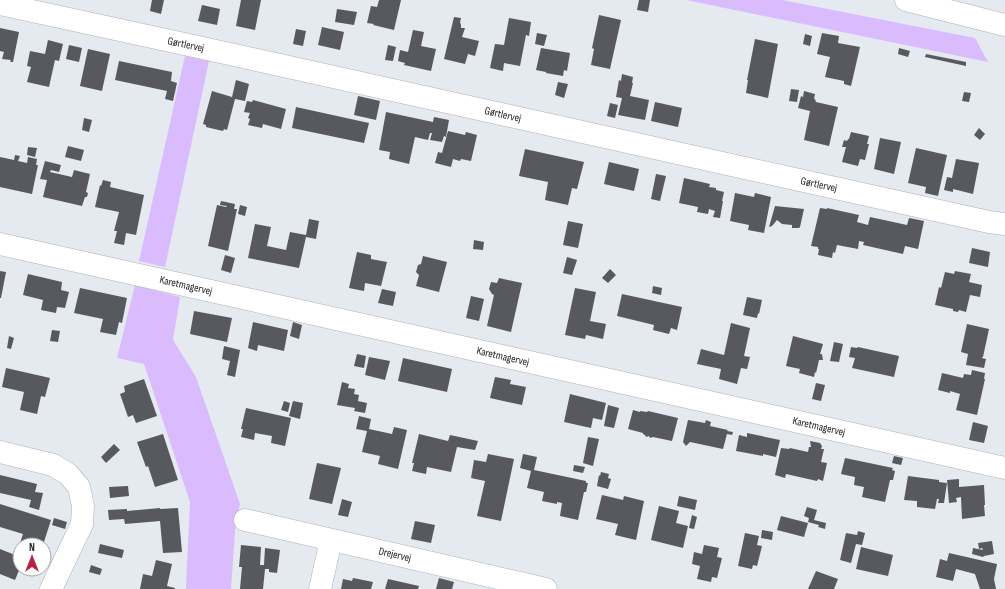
<svg xmlns="http://www.w3.org/2000/svg" width="1005" height="589" font-family="'Sofia Sans Condensed',sans-serif">
<style>
.green{fill:#dabcfe}
.building{fill:#58595f}
.lines{fill:none;stroke-linecap:round;stroke-linejoin:round}
.minor-casing{stroke:#acb0b6;stroke-width:23}
.minor{stroke:#fff;stroke-width:22}
.labels{text-anchor:middle;stroke-width:4;stroke-linejoin:round;paint-order:stroke}
.street-label{font-size:11px;fill:#202124;stroke:#fff}
</style>
<rect width="100%" height="100%" fill="#e5e9f0"/>
<g class="green">
<polygon points="686,0 782,0 975,38 988,62"/>
<polygon points="185,56 209,61 165,267 139,261"/>
<polygon points="135,285 180,297 173,340 196,377 240,504 235,531 231,589 186,589 190,502 144,364 117,358"/>
</g>
<g class="building">
<polygon points="152,0 164,0 161,14 150,11"/>
<polygon points="241,0 261,0 255,30 236,26"/>
<polygon points="379,0 401,0 394,30 373,25 374,24 367,23 371,6 377,7"/>
<polygon points="639,0 650,0 648,12 637,10"/>
<polygon points="202,5 220,9 217,25 198,21"/>
<polygon points="337,9 357,12 354,25 335,22"/>
<polygon points="599,15 621,20 610,69 591,65 594,49 592,48"/>
<polygon points="454,17 461,18 460,22 461,25 461,28 465,28 462,37 479,41 475,56 468,54 465,64 444,59"/>
<polygon points="509,18 531,22 529,36 526,35 520,66 504,63 503,71 490,68 495,44 504,45"/>
<polygon points="322,27 344,32 340,50 318,45"/>
<polygon points="0,28 19,32 13,62 10,62 11,60 2,59 4,52 0,51"/>
<polygon points="296,29 306,31 303,46 293,44"/>
<polygon points="413,30 424,32 421,46 436,49 431,71 404,65 405,63 398,61 400,50 408,52"/>
<polygon points="537,33 547,35 544,46 535,44"/>
<polygon points="822,33 839,36 838,43 860,47 851,86 844,84 844,81 825,77 830,57 817,54"/>
<polygon points="805,34 812,36 810,46 803,44"/>
<polygon points="755,39 778,44 768,98 746,93 748,80 747,80"/>
<polygon points="48,40 63,44 59,61 55,60 49,87 27,82 31,67 27,66 30,51 45,54"/>
<polygon points="69,45 82,48 79,62 66,59"/>
<polygon points="388,45 396,47 393,61 385,60"/>
<polygon points="541,48 570,53 567,71 564,70 563,76 546,73 546,72 536,70"/>
<polygon points="899,48 910,51 908,57 898,54"/>
<polygon points="88,49 110,54 102,91 80,86"/>
<polygon points="926,54 966,62 966,66 925,57"/>
<polygon points="119,61 172,72 171,81 177,83 173,101 165,99 167,91 115,80"/>
<polygon points="622,74 633,77 632,83 633,83 630,96 649,100 645,120 618,115 622,98 616,97 619,80 621,81"/>
<polygon points="236,80 249,84 245,101 235,99 227,130 224,129 223,131 206,127 206,125 203,124 212,91 232,97"/>
<polygon points="558,82 568,84 564,98 555,95"/>
<polygon points="791,89 799,90 797,102 789,101"/>
<polygon points="804,91 815,94 814,99 815,99 816,102 838,107 829,146 804,140 810,111 798,108 801,96 803,97"/>
<polygon points="964,92 971,93 969,102 962,101"/>
<polygon points="358,96 380,101 376,120 354,115"/>
<polygon points="253,100 286,109 281,129 263,124 262,128 248,125 250,119 248,118 250,113 244,112 247,101 252,102"/>
<polygon points="655,102 682,108 678,127 651,121"/>
<polygon points="610,103 618,105 615,118 607,116"/>
<polygon points="296,107 369,123 364,143 292,128"/>
<polygon points="386,112 433,122 434,117 449,120 446,137 444,136 442,142 430,140 432,133 430,133 428,140 415,137 409,164 389,159 390,152 379,150"/>
<polygon points="84,118 92,120 89,132 82,130"/>
<polygon points="979,128 985,134 980,140 974,135"/>
<polygon points="448,131 465,135 466,132 477,135 471,161 461,159 460,161 453,159 451,167 435,163 438,152 442,153"/>
<polygon points="851,132 869,136 867,144 869,144 865,160 860,159 858,166 842,162 846,147 842,147 844,140 847,141 848,139 849,139"/>
<polygon points="880,138 901,142 894,174 874,169"/>
<polygon points="68,146 84,150 81,161 65,157"/>
<polygon points="28,147 37,148 35,157 27,155"/>
<polygon points="916,148 947,155 938,196 925,193 926,187 908,183"/>
<polygon points="525,149 584,162 577,189 572,188 568,205 545,200 548,182 519,176"/>
<polygon points="15,155 20,156 18,161 27,163 28,157 37,159 36,165 38,165 32,194 0,187 0,157 14,160"/>
<polygon points="956,159 979,163 973,194 953,189 953,192 944,190 947,177 952,178"/>
<polygon points="45,161 61,165 59,172 51,170 50,172 72,177 74,170 90,174 86,192 88,193 87,197 85,197 82,206 43,197 47,180 40,179"/>
<polygon points="609,162 639,169 634,191 604,184"/>
<polygon points="656,174 666,176 660,201 651,199"/>
<polygon points="684,178 710,184 709,187 716,188 716,190 724,192 722,201 723,201 720,218 713,217 715,211 709,209 708,214 697,212 698,207 679,203"/>
<polygon points="103,180 111,182 110,187 144,195 136,235 126,233 124,245 114,243 117,231 114,231 119,212 95,207 100,185 101,186"/>
<polygon points="735,193 754,197 755,193 771,197 764,233 748,230 749,225 730,221"/>
<polygon points="221,201 235,204 234,209 237,209 228,251 208,246 217,205 226,207 227,206 220,205"/>
<polygon points="240,205 247,207 245,216 238,214"/>
<polygon points="775,206 804,209 800,227 799,228 792,228 792,225 782,224 777,220 772,226 769,227"/>
<polygon points="820,208 827,209 827,208 859,215 857,222 868,225 870,217 907,225 909,218 924,221 918,249 905,246 903,254 863,245 864,242 859,241 858,249 837,245 835,253 833,252 832,258 818,255 819,249 818,249 818,247 811,246"/>
<polygon points="309,219 319,221 316,239 306,237 299,268 248,258 255,224 271,227 267,246 286,250 290,232 306,235"/>
<polygon points="568,221 583,224 578,248 563,245"/>
<polygon points="474,240 484,242 483,250 473,249"/>
<polygon points="972,248 990,252 988,267 969,263"/>
<polygon points="357,252 371,255 371,259 387,262 381,286 365,283 364,291 349,288"/>
<polygon points="225,255 235,258 231,273 221,270"/>
<polygon points="423,256 447,262 439,292 416,286 419,275 416,272 418,265 421,264"/>
<polygon points="567,257 577,260 572,275 563,273"/>
<polygon points="610,269 616,275 608,283 602,278"/>
<polygon points="0,271 6,272 1,298 0,298"/>
<polygon points="955,271 971,274 969,282 982,285 980,297 970,295 966,312 959,310 958,312 953,311 953,309 935,305 939,287 941,288 945,272 954,274"/>
<polygon points="28,274 62,282 61,290 69,292 65,308 57,307 56,313 41,310 43,300 23,295"/>
<polygon points="499,278 522,283 511,332 487,326 494,295 492,294 489,289 491,282 497,283"/>
<polygon points="653,286 662,288 661,295 652,293"/>
<polygon points="80,288 127,298 122,323 119,322 116,335 100,332 103,319 74,313"/>
<polygon points="575,288 596,292 590,321 606,324 603,339 586,335 585,339 565,335"/>
<polygon points="382,289 396,292 393,306 378,303"/>
<polygon points="622,294 682,307 677,330 671,328 669,334 653,330 654,325 617,316"/>
<polygon points="471,296 484,299 479,321 466,318"/>
<polygon points="747,297 762,300 759,314 758,313 757,318 743,315"/>
<polygon points="194,311 232,318 227,342 190,334"/>
<polygon points="253,322 288,330 284,351 258,345 257,351 248,348"/>
<polygon points="293,322 302,325 299,339 290,336"/>
<polygon points="731,323 750,328 744,356 750,357 747,369 741,368 737,384 719,379 721,369 697,364 701,349 724,355"/>
<polygon points="967,324 989,329 983,357 982,357 982,358 986,359 984,368 966,365 968,354 961,352"/>
<polygon points="52,330 60,331 58,342 50,341"/>
<polygon points="9,336 14,338 11,349 7,348"/>
<polygon points="793,336 823,344 820,354 822,354 823,360 819,360 816,373 815,372 814,377 799,373 800,369 786,366"/>
<polygon points="834,342 843,344 839,362 830,361"/>
<polygon points="224,346 240,350 235,377 227,375 230,361 222,359"/>
<polygon points="851,347 857,348 858,347 899,356 894,377 852,368 855,358 849,357"/>
<polygon points="357,354 366,356 364,368 354,366"/>
<polygon points="369,357 390,361 385,380 365,375"/>
<polygon points="403,358 452,369 447,392 398,381"/>
<polygon points="6,368 50,378 45,397 41,396 37,414 20,410 24,392 2,387"/>
<polygon points="972,370 985,373 984,379 985,379 977,415 956,410 960,394 950,391 950,393 938,390 942,373 963,378 964,374 971,375"/>
<polygon points="495,377 511,380 510,384 526,387 522,405 490,398"/>
<polygon points="144,379 157,416 136,423 133,415 128,417 120,394 125,392 124,386"/>
<polygon points="342,382 349,384 348,388 355,389 354,394 359,395 358,401 367,403 365,413 354,411 355,408 337,405"/>
<polygon points="816,383 825,385 821,401 812,399"/>
<polygon points="570,394 606,403 602,420 593,418 591,428 564,422"/>
<polygon points="284,401 290,403 288,412 281,410"/>
<polygon points="293,401 303,403 300,419 289,416"/>
<polygon points="608,405 619,408 614,428 604,426"/>
<polygon points="246,408 291,418 285,446 271,443 272,436 255,433 254,440 241,437 243,429 241,429"/>
<polygon points="633,410 640,412 640,411 647,412 648,411 678,418 672,441 653,437 650,438 649,436 646,437 645,435 643,434 643,433 628,429"/>
<polygon points="359,416 371,419 369,429 392,434 394,427 407,430 398,469 378,464 380,456 362,452 367,431 356,429"/>
<polygon points="688,420 705,423 706,420 711,422 710,426 728,430 727,431 733,432 732,435 727,434 723,449 690,442 686,446 683,442"/>
<polygon points="973,422 988,426 984,443 969,440"/>
<polygon points="747,433 780,440 776,457 763,454 763,456 736,451 739,435 747,437"/>
<polygon points="163,434 178,480 155,487 148,466 146,467 137,442"/>
<polygon points="419,434 448,441 450,435 478,441 475,450 457,447 451,472 427,467 426,474 412,471 414,463 412,463"/>
<polygon points="588,437 599,439 593,466 583,463"/>
<polygon points="810,441 820,443 822,446 821,449 824,449 821,462 827,463 823,481 818,479 817,481 786,474 785,478 775,475 781,448 789,449 790,448 808,452 809,447 811,447"/>
<polygon points="114,444 120,450 106,463 101,457"/>
<polygon points="488,454 514,459 501,521 477,516 485,481 471,478 474,460 486,462"/>
<polygon points="523,454 537,457 534,470 586,481 586,483 588,483 586,492 584,492 578,520 560,516 562,503 557,502 557,504 542,501 544,492 527,488 531,471 520,468"/>
<polygon points="894,456 903,458 901,465 892,463"/>
<polygon points="845,458 893,468 892,470 895,471 893,480 890,480 885,502 862,497 864,487 854,485 855,477 841,474"/>
<polygon points="317,463 341,468 332,504 309,499"/>
<polygon points="574,465 585,467 583,473 573,471"/>
<polygon points="601,472 609,474 608,478 611,479 608,489 597,486 599,475 600,476"/>
<polygon points="0,475 37,484 35,492 43,493 39,510 29,507 31,500 0,493"/>
<polygon points="908,476 939,480 939,482 947,483 944,503 938,503 939,499 937,499 935,509 917,507 917,501 904,500"/>
<polygon points="959,479 959,487 984,485 985,505 984,505 985,516 962,519 961,497 956,498 957,502 949,503 947,480"/>
<polygon points="128,486 129,496 110,498 109,487"/>
<polygon points="602,495 623,500 624,496 644,501 636,540 615,535 618,524 596,519"/>
<polygon points="679,496 697,500 695,510 677,506"/>
<polygon points="342,499 352,502 348,517 338,515"/>
<polygon points="0,504 51,520 43,545 23,545 23,544 20,543 23,534 0,527"/>
<polygon points="659,506 679,511 676,523 688,526 683,548 651,540"/>
<polygon points="807,507 817,510 814,520 826,523 825,529 818,527 819,525 808,522 809,518 804,516"/>
<polygon points="160,508 160,509 178,508 182,552 163,553 160,521 125,524 124,519 109,520 108,510 127,509 127,511"/>
<polygon points="692,515 697,517 694,529 689,528"/>
<polygon points="781,516 808,523 804,537 777,530"/>
<polygon points="54,518 67,522 65,529 52,525"/>
<polygon points="415,521 435,525 431,543 411,539"/>
<polygon points="762,530 773,532 772,540 761,538"/>
<polygon points="858,531 865,533 862,545 856,544 851,563 840,560 846,533 857,535"/>
<polygon points="745,533 759,536 757,545 762,546 757,566 753,565 752,569 738,566"/>
<polygon points="992,541 994,554 984,556 983,557 972,554 973,548 983,550 982,548 979,549 978,543"/>
<polygon points="100,544 124,550 122,558 98,553"/>
<polygon points="241,545 261,547 260,565 264,565 265,548 280,550 277,573 269,572 269,569 265,569 263,589 240,589 242,567 239,567"/>
<polygon points="704,545 719,548 717,557 722,558 717,578 712,577 711,582 697,579 700,566 692,564 694,552 702,554"/>
<polygon points="861,547 893,555 888,576 856,569"/>
<polygon points="0,549 20,557 20,568 15,580 0,574"/>
<polygon points="949,553 997,564 994,579 996,589 980,589 975,574 956,569 953,581 936,577 940,559 947,561"/>
<polygon points="156,560 172,564 167,586 175,588 175,589 140,589 143,574 152,576"/>
<polygon points="91,565 102,569 100,575 89,572"/>
<polygon points="816,571 838,579 834,589 808,589"/>
<polygon points="353,578 373,582 371,589 341,589 343,579 352,581"/>
<polygon points="439,578 454,582 452,589 436,589"/>
<polygon points="388,579 419,586 418,589 385,589"/>
</g>
<g class="lines">
<defs>
<g id="minor">
<polyline points="906,0 1005,25"/>
<polyline points="0,4 198,47 989,222 1005,224"/>
<polyline points="0,244 1005,468"/>
<polyline points="0,452 53,465 68,474 79,487 83,506 82,524 51,589"/>
<polyline points="245,520 546,589"/>
<polyline points="320,589 331,540"/>
</g>
</defs>
<use href="#minor" class="minor-casing"/>
<use href="#minor" class="minor"/>
</g>
<g class="labels">
<g class="street-label">
<text transform="translate(186 44) rotate(12)" y="4">Gørtlervej</text>
<text transform="translate(503 114) rotate(13)" y="4">Gørtlervej</text>
<text transform="translate(819 184) rotate(12)" y="4">Gørtlervej</text>
<text transform="translate(186 285) rotate(13)" y="4">Karetmagervej</text>
<text transform="translate(503 356) rotate(13)" y="4">Karetmagervej</text>
<text transform="translate(819 426) rotate(13)" y="4">Karetmagervej</text>
<text transform="translate(395 554) rotate(13)" y="4">Drejervej</text>
</g>
</g>
<g transform="translate(32 557)"><circle r="19" fill="#ffffff" stroke="#a6a6a7"/>
<path d="M0-3L7 15L0 10L-7 15Z" fill="#b62442"/>
<text y="-6" font-size="11" font-weight="bold" text-anchor="middle" fill="#202124">N</text>
</g>
</svg>
